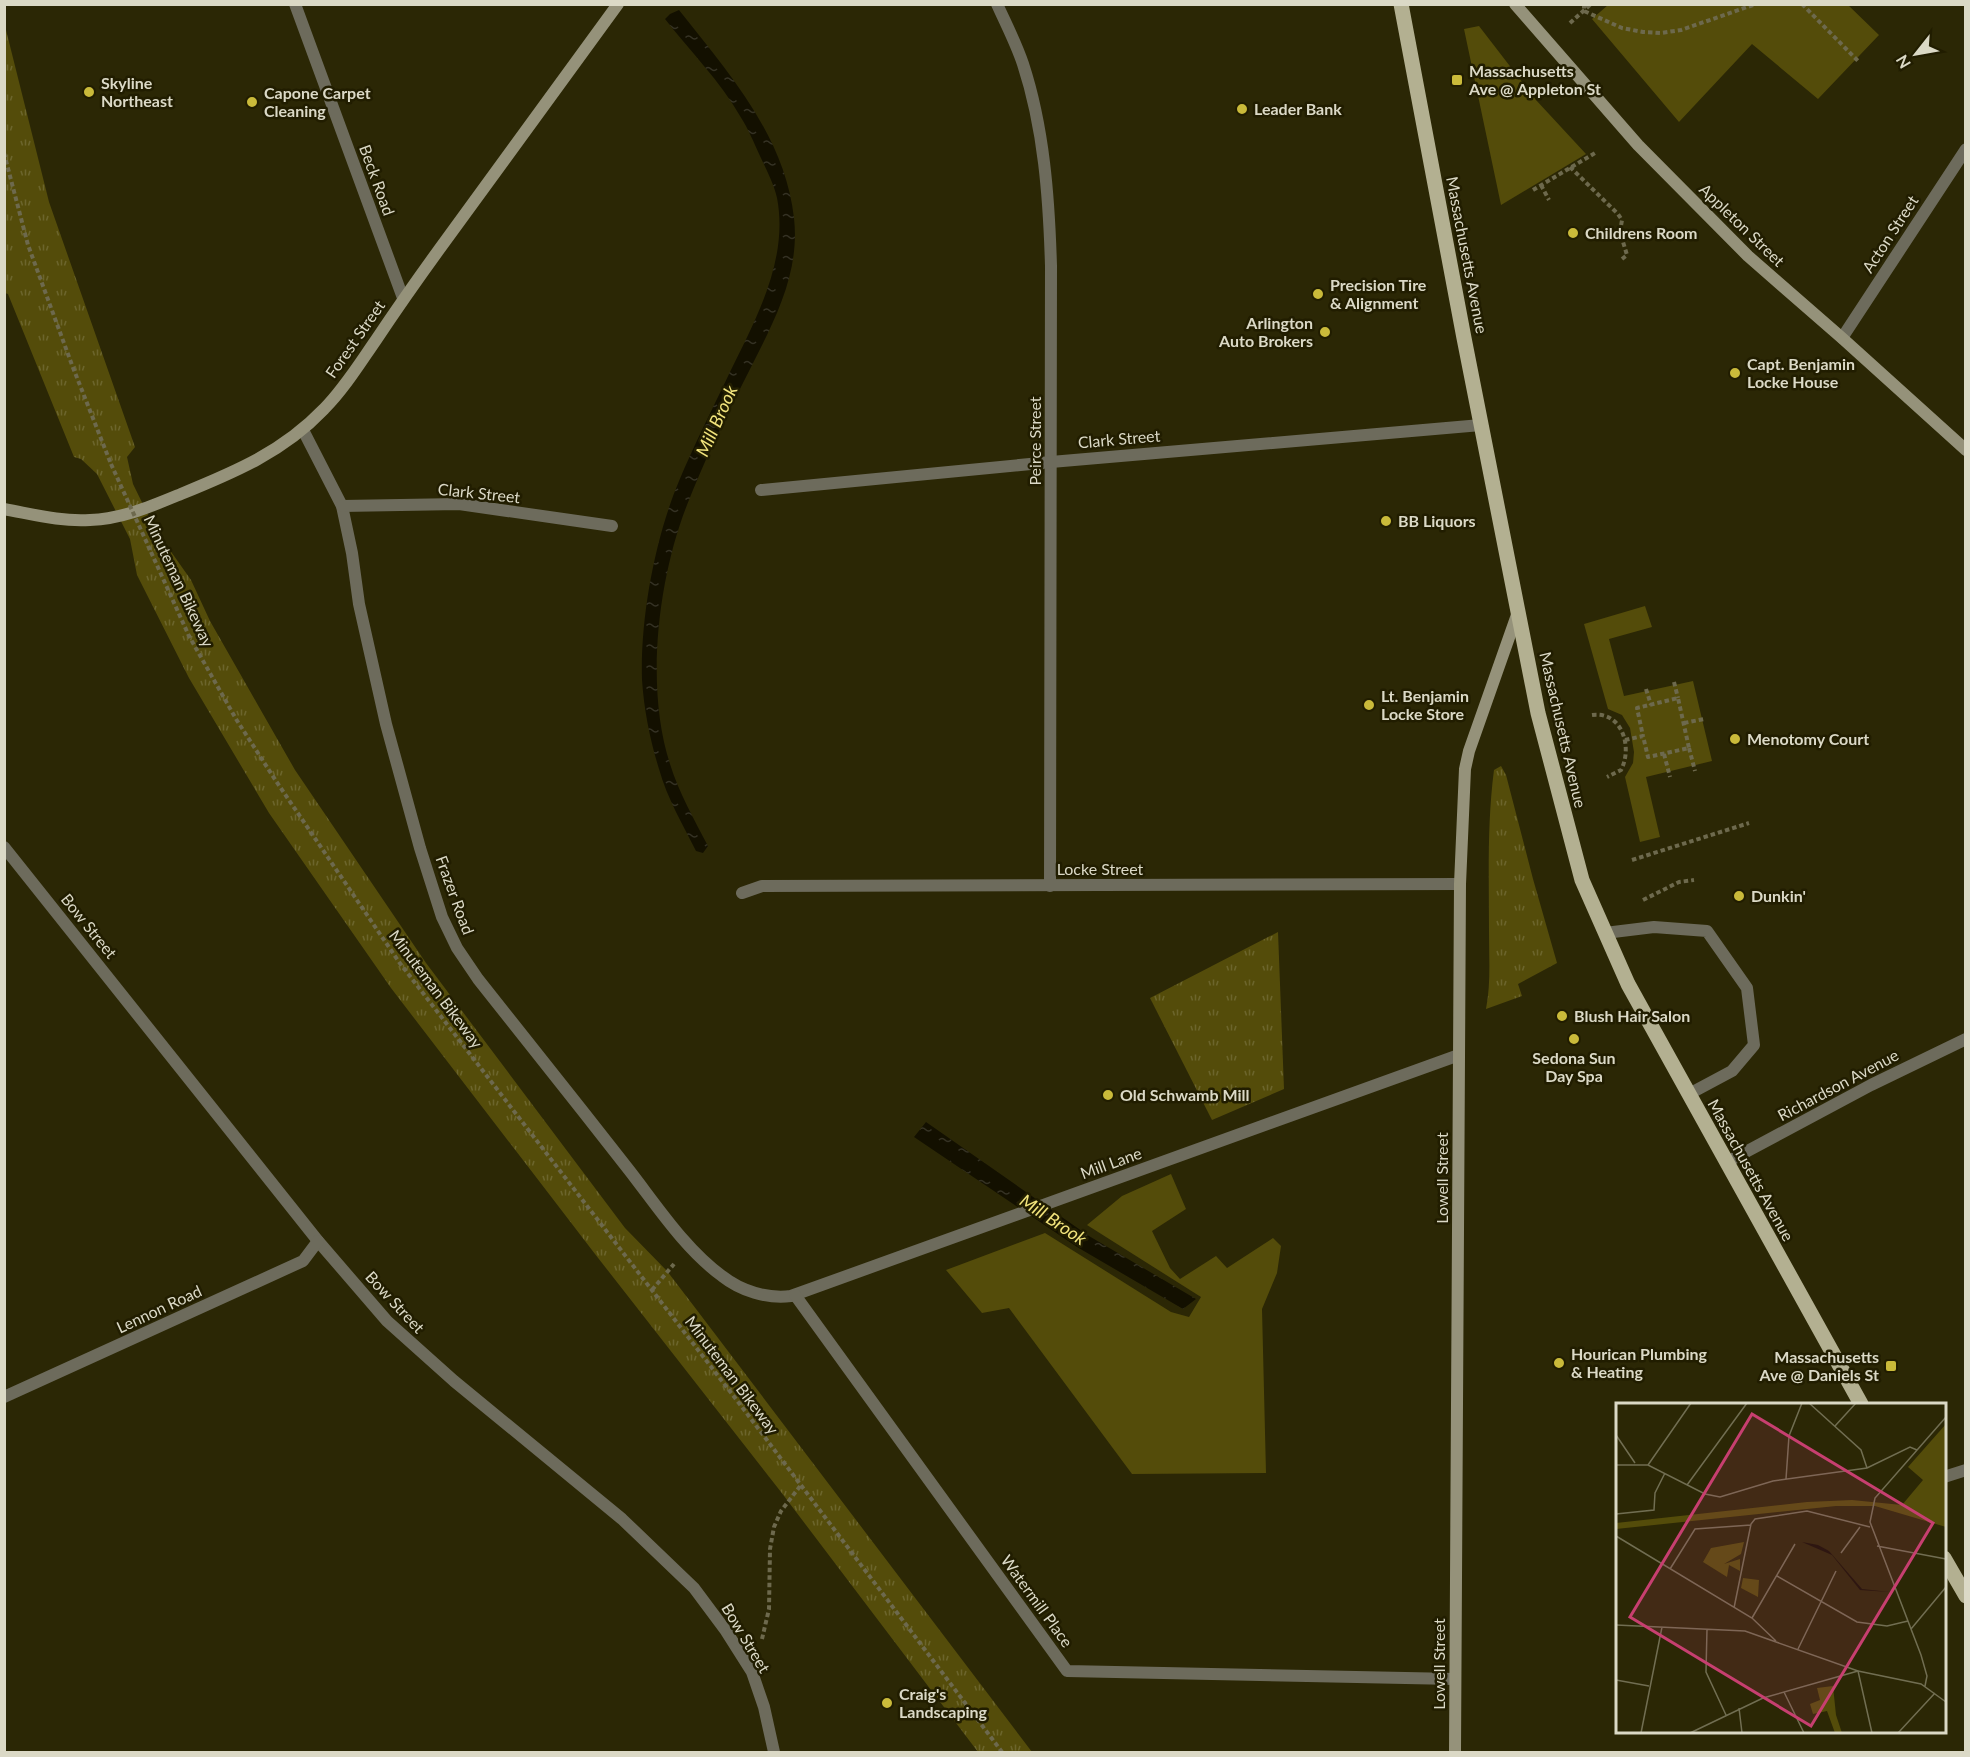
<svg xmlns="http://www.w3.org/2000/svg" width="1970" height="1757" font-family="Lato,sans-serif">
<style>
.green{fill:#544c0a}
.park{fill:url(#park-tufts)}
.water{fill:url(#water-ripples)}
.lines{fill:none;stroke-linecap:round;stroke-linejoin:round}
.path{stroke:#6d694d;stroke-width:4;stroke-dasharray:4.5 3;stroke-linecap:butt}
.lane{stroke:#6d6b5c;stroke-width:12}
.street{stroke:#6d6b5c;stroke-width:12}
.secondary{stroke:#95927a;stroke-width:12}
.primary{stroke:#b3b091;stroke-width:15}
.path-bridge{stroke:#6d694d;stroke-width:4;stroke-dasharray:4.5 3;stroke-linecap:butt}
.poi-dot{fill:#caba3a;stroke:#211d00;stroke-width:2}
.labels{text-anchor:middle;stroke-width:5;stroke-linejoin:round;paint-order:stroke}
.poi-label{font-size:16px;font-weight:bold;fill:#dbd9c6;stroke:#211d00;text-anchor:start}
.street-label{font-size:16px;fill:#dbd9c6;stroke:#211d00}
.water-label{font-size:18px;font-style:italic;fill:#f2e47c;stroke:#211d00}
.inset-road{fill:none;stroke:#716e52;stroke-width:1.5}
.view{fill:#c73f70;fill-opacity:0.15;stroke:#c73f70;stroke-width:3}
.inset-edge{fill:none;stroke:#dbd9c6;stroke-width:3}
</style>
<defs>
<pattern id="park-tufts" width="24" height="20" patternUnits="userSpaceOnUse" patternTransform="scale(1.5)"><rect width="24" height="20" fill="#544c0a"/><path d="M3 7l-1-3M5 7V3M7 7l1-3M15 17l-1-3M17 17v-4M19 17l1-3" fill="none" stroke="#6c652c"/></pattern>
<pattern id="water-ripples" width="26" height="14" patternUnits="userSpaceOnUse" patternTransform="scale(1.5)"><rect width="26" height="14" fill="#131000"/><path d="M2 4q2-2 4 0t4 0M15 11q2-2 4 0t4 0" fill="none" stroke="#353224"/></pattern>
</defs>
<rect width="100%" height="100%" fill="#2b2705"/>
<g class="green">
<polygon points="1608,5 1848,5 1879,35 1818,99 1752,44 1679,122 1592,19"/>
<polygon points="1479,26 1536,100 1586,154 1501,205 1464,29"/>
<polygon points="1645,606 1652,627 1609,639 1624,696 1693,681 1712,761 1646,777 1660,837 1640,842 1625,777 1633,763 1634,752 1630,728 1622,715 1608,709 1584,624"/>
<polygon points="1171,1174 1186,1209 1152,1231 1170,1268 1180,1279 1216,1256 1227,1268 1273,1238 1281,1246 1277,1273 1262,1309 1266,1473 1132,1474 1009,1308 982,1313 946,1270 1045,1233 1171,1312 1189,1317 1201,1297 1087,1225 1122,1196"/>
</g>
<g class="park">
<polygon points="4,22 49,202 135,447 127,457 133,484 155,529 191,580 210,621 295,770 426,963 625,1228 667,1271 693,1305 1032,1752 978,1752 781,1492 595,1254 391,988 269,813 189,678 137,575 130,539 97,474 81,459 74,457 8,294 5,293"/>
<path d="M1501,766L1506,775L1533,879L1557,963L1518,984L1522,996L1486,1009C1491,984 1489,957 1489,931C1489,877 1487,824 1494,770Z"/>
<polygon points="1278,932 1284,1089 1212,1120 1150,998"/>
</g>
<g class="water">
<path d="M679,10C728,72 785,136 794,218C801,279 768,332 742,385C722,424 703,464 687,505C658,579 645,687 670,764C679,793 694,819 708,846L703,853L696,851C683,825 667,798 659,769C650,740 644,710 642,680C640,618 655,538 679,481C694,445 712,410 729,374C755,321 789,260 777,198C774,184 766,169 760,156C754,143 748,128 740,116C720,81 690,51 665,19L670,14Z"/>
<polygon points="926,1122 1089,1236 1196,1299 1183,1309 1077,1247 914,1137"/>
</g>
<g class="lines">
<g class="path">
<polyline points="1584,4 1584,11 1622,28 1643,32 1661,33 1681,30 1756,4"/>
<polyline points="1802,4 1859,62"/>
<polyline points="1570,23 1591,4"/>
<polyline points="4,153 28,245 72,365 111,464"/>
<polyline points="1570,167 1618,214 1622,220 1620,232 1627,255 1622,259"/>
<polyline points="1541,185 1549,200"/>
<polyline points="1533,190 1595,153"/>
<polyline points="151,552 189,636 236,719 276,781 399,962 742,1407 1002,1752"/>
<polyline points="1674,682 1678,698"/>
<polyline points="1646,689 1651,705"/>
<path d="M1592,715C1622,711 1633,747 1621,770L1607,777"/>
<polyline points="1684,723 1704,719"/>
<polyline points="1625,740 1643,736 1648,757 1689,748 1678,698 1637,708 1643,736"/>
<polyline points="1689,748 1695,771"/>
<polyline points="1664,754 1670,777"/>
<polyline points="1632,860 1749,823"/>
<polyline points="1643,900 1679,882 1694,880"/>
<polyline points="652,1290 674,1264"/>
<polyline points="762,1639 769,1609 770,1549 774,1527 781,1511 801,1485"/>
</g>
<polyline class="lane" points="1605,933 1654,927 1707,931 1747,988 1754,1045 1732,1071 1689,1094"/>
<g class="street">
<polyline points="295,4 403,298"/>
<path d="M997,4C1006,24 1016,43 1023,64C1044,128 1049,198 1051,266L1050,886"/>
<polyline points="1842,338 1966,149"/>
<path d="M303,430L342,506L352,553L359,604L386,724L420,848L442,917L457,948L478,979C528,1042 579,1106 629,1170C657,1206 685,1249 722,1276C741,1291 767,1299 791,1296L1459,1055"/>
<polyline points="761,490 1051,462 1481,425"/>
<polyline points="342,506 459,504 612,526"/>
<polyline points="4,847 318,1241 387,1321 454,1381 622,1519 694,1588 726,1631 752,1672 764,1707 774,1752"/>
<polyline points="742,893 762,886 1460,884"/>
<polyline points="1727,1162 1871,1085 1966,1039"/>
<polyline points="795,1295 1067,1671 1455,1679"/>
<polyline points="4,1397 303,1261 318,1241"/>
<polyline points="1944,1477 1966,1470"/>
</g>
<g class="secondary">
<polyline points="1515,4 1638,145 1748,256 1842,338 1966,450"/>
<path d="M4,509C32,514 61,522 90,520C122,519 152,506 181,494C235,472 283,452 324,409C344,389 360,363 376,340C396,310 417,280 438,251C498,169 558,87 618,4"/>
<polyline points="1455,1752 1460,884 1465,769 1469,751 1518,612"/>
</g>
<g class="primary">
<polyline points="1401,4 1464,338 1538,713 1582,880 1628,984 1861,1404"/>
<polyline points="1944,1558 1966,1596"/>
</g>
<polyline class="path-bridge" points="111,464 151,552"/>
</g>
<g class="poi-dot">
<rect x="1451" y="74" width="12" height="12" rx="3"/>
<circle cx="89" cy="92" r="6"/>
<circle cx="252" cy="102" r="6"/>
<circle cx="1242" cy="109" r="6"/>
<circle cx="1573" cy="233" r="6"/>
<circle cx="1318" cy="294" r="6"/>
<circle cx="1325" cy="332" r="6"/>
<circle cx="1735" cy="373" r="6"/>
<circle cx="1386" cy="521" r="6"/>
<circle cx="1369" cy="705" r="6"/>
<circle cx="1735" cy="739" r="6"/>
<circle cx="1739" cy="896" r="6"/>
<circle cx="1562" cy="1016" r="6"/>
<circle cx="1574" cy="1039" r="6"/>
<circle cx="1108" cy="1095" r="6"/>
<circle cx="1559" cy="1363" r="6"/>
<rect x="1885" y="1360" width="12" height="12" rx="3"/>
<circle cx="887" cy="1703" r="6"/>
</g>
<g class="labels">
<g class="poi-label">
<text x="1469" y="77">Massachusetts<tspan x="1469" dy="18">Ave @ Appleton St</tspan></text>
<text x="101" y="89">Skyline<tspan x="101" dy="18">Northeast</tspan></text>
<text x="264" y="99">Capone Carpet<tspan x="264" dy="18">Cleaning</tspan></text>
<text x="1254" y="115">Leader Bank</text>
<text x="1585" y="239">Childrens Room</text>
<text x="1330" y="291">Precision Tire<tspan x="1330" dy="18">&amp; Alignment</tspan></text>
<text x="1313" y="329" text-anchor="end">Arlington<tspan x="1313" dy="18">Auto Brokers</tspan></text>
<text x="1747" y="370">Capt. Benjamin<tspan x="1747" dy="18">Locke House</tspan></text>
<text x="1398" y="527">BB Liquors</text>
<text x="1381" y="702">Lt. Benjamin<tspan x="1381" dy="18">Locke Store</tspan></text>
<text x="1747" y="745">Menotomy Court</text>
<text x="1751" y="902">Dunkin'</text>
<text x="1574" y="1022">Blush Hair Salon</text>
<text x="1574" y="1064" text-anchor="middle">Sedona Sun<tspan x="1574" dy="18">Day Spa</tspan></text>
<text x="1120" y="1101">Old Schwamb Mill</text>
<text x="1571" y="1360">Hourican Plumbing<tspan x="1571" dy="18">&amp; Heating</tspan></text>
<text x="1879" y="1363" text-anchor="end">Massachusetts<tspan x="1879" dy="18">Ave @ Daniels St</tspan></text>
<text x="899" y="1700">Craig's<tspan x="899" dy="18">Landscaping</tspan></text>
</g>
<g class="street-label">
<text transform="translate(377 180) rotate(70)" y="6">Beck Road</text>
<text transform="translate(1742 225) rotate(44)" y="6">Appleton Street</text>
<text transform="translate(1890 234) rotate(-57)" y="6">Acton Street</text>
<text transform="translate(1467 255) rotate(79)" y="6">Massachusetts Avenue</text>
<text transform="translate(355 339) rotate(-55)" y="6">Forest Street</text>
<text transform="translate(1119 439) rotate(-5)" y="6">Clark Street</text>
<text transform="translate(1035 441) rotate(-90)" y="6">Peirce Street</text>
<text transform="translate(479 493) rotate(6)" y="6">Clark Street</text>
<text transform="translate(179 581) rotate(65)" y="6">Minuteman Bikeway</text>
<text transform="translate(1563 730) rotate(77)" y="6">Massachusetts Avenue</text>
<text x="1100" y="875">Locke Street</text>
<text transform="translate(455 895) rotate(70)" y="6">Frazer Road</text>
<text transform="translate(89 926) rotate(51)" y="6">Bow Street</text>
<text transform="translate(436 989) rotate(53)" y="6">Minuteman Bikeway</text>
<text transform="translate(1838 1085) rotate(-28)" y="6">Richardson Avenue</text>
<text transform="translate(1111 1163) rotate(-20)" y="6">Mill Lane</text>
<text transform="translate(1751 1170) rotate(61)" y="6">Massachusetts Avenue</text>
<text transform="translate(1442 1178) rotate(-90)" y="6">Lowell Street</text>
<text transform="translate(395 1302) rotate(47)" y="6">Bow Street</text>
<text transform="translate(159 1309) rotate(-25)" y="6">Lennon Road</text>
<text transform="translate(732 1375) rotate(53)" y="6">Minuteman Bikeway</text>
<text transform="translate(1037 1601) rotate(54)" y="6">Watermill Place</text>
<text transform="translate(746 1638) rotate(59)" y="6">Bow Street</text>
<text transform="translate(1439 1664) rotate(-90)" y="6">Lowell Street</text>
</g>
<g class="water-label">
<text transform="translate(717 421) rotate(-66)" y="6">Mill Brook</text>
<text transform="translate(1053 1220) rotate(34)" y="6">Mill Brook</text>
</g>
</g>
<g transform="translate(1616 1403)">
<rect width="330" height="330" fill="#2b2705"/>
<path d="M128,139L125,151L108,161L124,156V168L113,162L111,174L87,159L95,145ZM217,283L220,312L226,330H219L211,308L197,311L194,301L204,297L201,285Z" fill="#544c0a"/>
<path d="M330,21V124L259,103H220L0,126V120L191,99L236,97L286,102L307,77L292,64ZM127,175L143,177L142,194L125,185Z" fill="#544c0a"/>
<path d="M186,139L202,142L213,148L246,186L274,189L244,187L216,152Z" fill="#131000"/>
<path class="inset-road" d="M193,0L245,47L251,65M219,23L240,0M0,32L19,60M0,62H32L89,91L104,94L157,78L251,65L294,44L301,47M32,62L75,0M170,76L173,33L186,0M71,82L131,0M0,111L38,107L39,90L49,70M0,133L136,215L160,238M261,143L330,156M225,150L244,124M54,166L79,126L135,122M161,173L241,219L271,223L292,218M118,205L135,121L139,116L191,108L254,124M136,215L179,141M0,222L129,228L242,268L305,281L330,299M91,226L90,269L110,312M295,226L330,184M182,246L220,168M0,277L33,283M309,283L311,273L305,252L254,119L259,95L330,14M168,289L188,330M123,305L126,330M25,330L46,224M74,330L147,295L242,268L256,330M282,330L319,290"/>
<path class="view" d="M136,11L317,120L195,323L14,214Z"/>
<rect width="330" height="330" class="inset-edge"/>
</g>
<rect width="1970" height="1757" fill="none" stroke="#dbd9c6" stroke-width="12"/>
<g transform="translate(1916 54) rotate(239)" stroke="#211d00" stroke-width="4.5" paint-order="stroke">
<path d="M0-4.5L10 22L0 15L-10 22Z" fill="#dbd9c6"/>
<text y="-9" font-size="16" font-weight="bold" text-anchor="middle" fill="#dbd9c6">N</text>
</g>
</svg>
